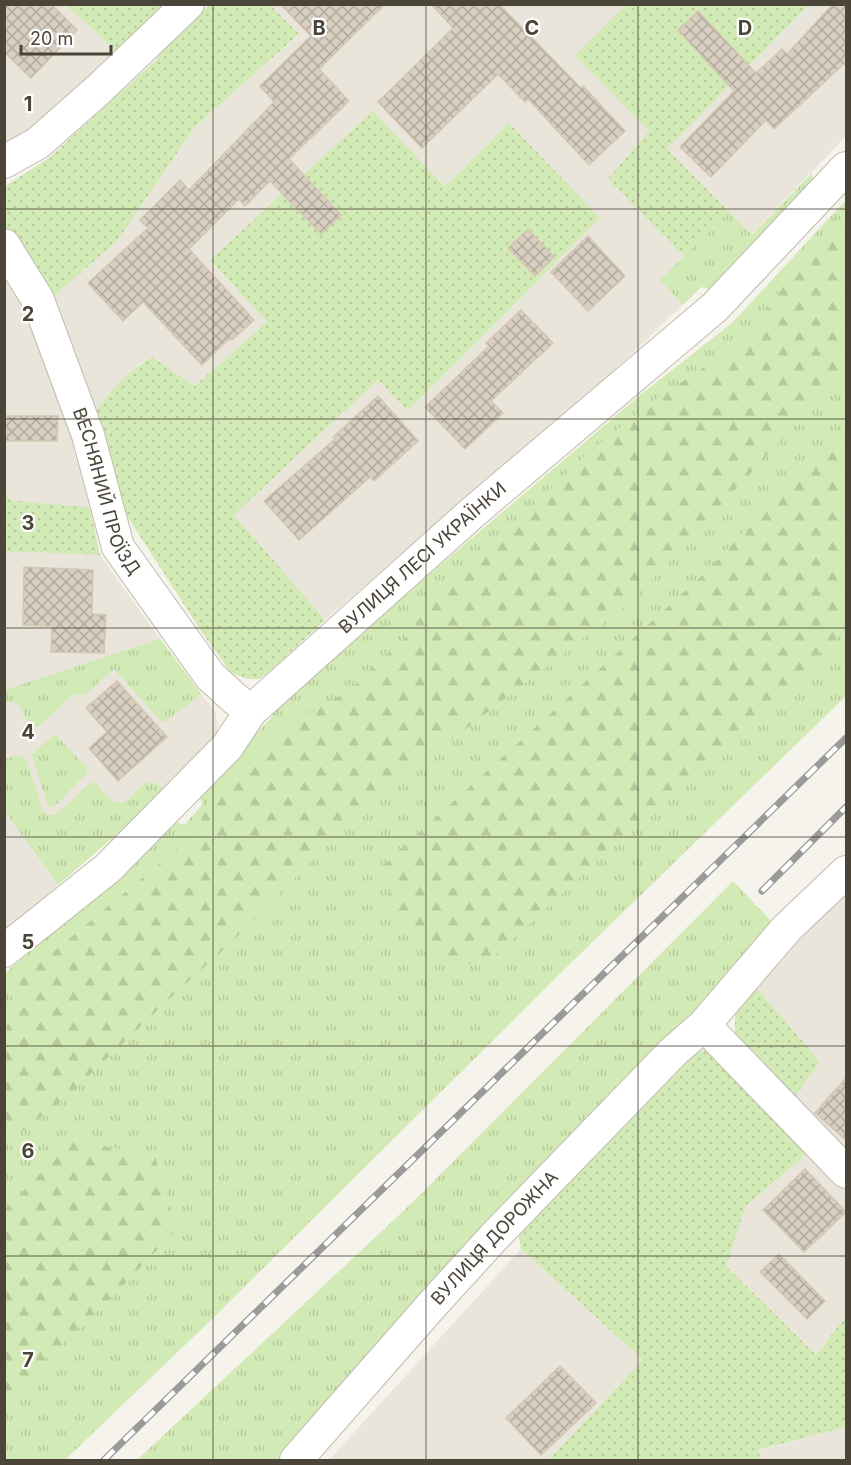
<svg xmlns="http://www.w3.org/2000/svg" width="851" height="1465" font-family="Inter,sans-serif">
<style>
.residential{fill:#eae5da}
.grass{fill:url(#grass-tufts)}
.forest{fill:url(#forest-firs)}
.garden{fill:url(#garden-dots)}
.building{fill:url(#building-cross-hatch);stroke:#d3c7b4;stroke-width:1.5}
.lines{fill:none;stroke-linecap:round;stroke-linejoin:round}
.minor-casing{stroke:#c2bbae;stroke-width:34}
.minor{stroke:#fff;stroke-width:32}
.rail-casing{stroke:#9a9a9a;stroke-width:7}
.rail{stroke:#fff;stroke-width:4.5;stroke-dasharray:14;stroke-linecap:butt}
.grid{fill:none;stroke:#4b4439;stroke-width:1.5;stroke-opacity:0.55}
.labels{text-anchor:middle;stroke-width:4.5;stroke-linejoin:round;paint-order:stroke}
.street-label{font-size:18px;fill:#4b4439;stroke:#fff}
.grid-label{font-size:20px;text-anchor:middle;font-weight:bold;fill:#4b4439;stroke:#fff;stroke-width:4.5;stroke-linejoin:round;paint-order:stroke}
</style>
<defs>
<pattern id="grass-tufts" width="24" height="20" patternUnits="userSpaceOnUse" patternTransform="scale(1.5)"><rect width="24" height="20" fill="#d2eab5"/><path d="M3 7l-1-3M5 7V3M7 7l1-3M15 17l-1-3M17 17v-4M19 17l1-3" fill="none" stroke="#b6ca9c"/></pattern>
<pattern id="forest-firs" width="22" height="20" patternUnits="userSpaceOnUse" patternTransform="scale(1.5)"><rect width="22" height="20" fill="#d2eab5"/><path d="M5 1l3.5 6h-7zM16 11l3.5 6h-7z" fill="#b6ca9c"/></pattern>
<pattern id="garden-dots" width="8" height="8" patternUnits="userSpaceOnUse" patternTransform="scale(1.5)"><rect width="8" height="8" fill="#d2eab5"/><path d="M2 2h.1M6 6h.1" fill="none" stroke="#b6ca9c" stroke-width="1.8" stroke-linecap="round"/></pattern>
<pattern id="building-cross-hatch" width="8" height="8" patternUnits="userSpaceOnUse" patternTransform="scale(1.5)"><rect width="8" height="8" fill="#d8cfc1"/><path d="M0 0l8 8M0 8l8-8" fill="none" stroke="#b1aa9e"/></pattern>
</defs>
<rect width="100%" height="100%" fill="#f6f3ec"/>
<g class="residential">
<polygon points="4,5 66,5 116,51 47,123 4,152"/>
<polygon points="270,5 626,5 575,56 728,212 667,149 809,5 846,5 846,136 701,287 618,367 325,620 233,516 379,379 409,411 600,217 446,187 210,260 268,322 195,386 152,357 139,364 107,395 94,414 53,297 117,241 195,127 299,35"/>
<polygon points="4,261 19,282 74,437 100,555 160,639 216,713 218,735 188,767 58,885 5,932"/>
<polygon points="846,890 846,1154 791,1102 754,985 802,933"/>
<polygon points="808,1153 846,1191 846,1316 816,1355 726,1266 746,1206"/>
<polygon points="521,1249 643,1360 548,1460 329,1460"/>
<polygon points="846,1427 846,1460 761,1460 757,1451"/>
</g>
<g class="grass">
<polygon points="209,5 217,5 156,60 166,44"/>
<polygon points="812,173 814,186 713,290 701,287 683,305 660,280 729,212 752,235"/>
<polygon points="846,200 846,696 577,957 209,1322 65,1460 5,1460 4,974 150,849 175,822 184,825 203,804 198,794 271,718 278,703 639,396 732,323"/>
<path d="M160,639L201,694L166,721L162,722L159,719L114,669L86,694C81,696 77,693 72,695L41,725L34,728L29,725C22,713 23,698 5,703V690Z"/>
<polygon points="54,735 56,735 87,768 88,772 54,807 51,807 48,806 32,755 34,752"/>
<path d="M17,755H22L25,757L44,812L49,815H54L59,812L89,784L94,782L97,783C101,788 107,798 113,801C129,811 137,782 150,782C155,783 163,788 168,790L58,885L5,811L4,760Z"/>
<polygon points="733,881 776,926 306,1428 279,1460 137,1460 413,1202"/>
</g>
<g class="forest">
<polygon points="846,212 846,372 834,383 630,603 365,806 234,940 168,1000 67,1097 5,1144 5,1045 15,984 195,834 215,786 271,735 347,692 411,632 447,576 490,547 592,449 656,399 752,336 790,275"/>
<polygon points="846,423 846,630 485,965 452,962 393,915 384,865 706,572"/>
<polygon points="72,1140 155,1156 177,1229 114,1295 5,1398 5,1210"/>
</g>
<g class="garden">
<polygon points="66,5 166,5 116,51"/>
<polygon points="216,5 270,5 299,34 195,127 117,241 53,297 5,228 4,187 50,157"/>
<polygon points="626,5 809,5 667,149 729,212 684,256 608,179 649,131 575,56"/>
<path d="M373,111L445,187L509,123L600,218L408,411L378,380L234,515L325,620L270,671L259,679H247L231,673L201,631L125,513L94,414C109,391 128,371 152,357L195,386L267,322L210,260Z"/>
<polygon points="4,492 11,500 90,508 100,555 5,551"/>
<polygon points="754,985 820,1062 791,1102 735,1036 735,1011"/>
<polygon points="705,1050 714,1054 808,1153 746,1206 726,1266 816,1355 846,1316 846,1427 758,1450 761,1460 548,1460 643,1360 521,1249 517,1224 680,1056"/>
</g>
<g class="building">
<polygon points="4,4 51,4 77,30 31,78 4,52"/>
<polygon points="280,4 385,4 319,69 349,101 289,159 341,215 321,234 270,181 245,206 239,199 189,249 254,320 232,340 230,338 202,365 143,302 123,321 88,283 148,228 140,220 180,180 189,190 274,102 260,86 311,36"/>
<polygon points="431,4 499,4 581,88 583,86 625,131 589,165 528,99 525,102 498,74 422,148 378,102 453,28"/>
<polygon points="833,4 846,4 846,62 774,129 766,120 711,177 680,147 734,91 678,30 698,11 756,73 782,49 787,54"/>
<polygon points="528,229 554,257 535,276 508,248"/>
<polygon points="588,236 625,276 588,311 551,272"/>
<polygon points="521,310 553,343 491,401 503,413 465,449 425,407 489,346 486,343"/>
<polygon points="378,396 418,441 374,481 370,477 299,540 264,501 335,439 333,437"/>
<polygon points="4,416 58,416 57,441 4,441"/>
<polygon points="24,567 93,570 92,614 106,615 104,653 51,652 52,626 23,625"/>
<polygon points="117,681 167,737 118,781 89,748 107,732 86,708"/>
<polygon points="846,1078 846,1140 815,1113"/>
<polygon points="805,1169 846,1212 804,1252 763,1210"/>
<polygon points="779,1254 825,1301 807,1319 760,1272"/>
<polygon points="560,1366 596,1403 541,1455 506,1418"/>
</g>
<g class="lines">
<defs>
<g id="minor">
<polyline points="4,162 38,143 98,90 188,4"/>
<path id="s1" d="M4,245L38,300L88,435L118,547L210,676L234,698L251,711"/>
<path id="s2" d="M4,951L108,868L227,747L251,711L472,513L715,307L846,168"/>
<polyline points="704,1025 846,1172"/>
<path id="s3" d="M296,1460L432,1305L494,1237L673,1052L704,1025L787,928L846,872"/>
</g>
</defs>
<use href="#minor" class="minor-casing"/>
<use href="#minor" class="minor"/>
<defs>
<g id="rail">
<polyline points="762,891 846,807"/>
<polyline points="104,1460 846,738"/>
</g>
</defs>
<use href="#rail" class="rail-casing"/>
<use href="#rail" class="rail"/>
</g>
<path class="grid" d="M213,4V1460M426,4V1460M638,4V1460M4,209H846M4,419H846M4,628H846M4,837H846M4,1046H846M4,1256H846"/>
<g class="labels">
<g class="street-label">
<text dy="6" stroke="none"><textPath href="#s1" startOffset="268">ВЕСНЯНИЙ ПРОЇЗД</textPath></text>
<text dy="6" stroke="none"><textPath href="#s2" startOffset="576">ВУЛИЦЯ ЛЕСІ УКРАЇНКИ</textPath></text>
<text dy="6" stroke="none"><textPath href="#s3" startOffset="298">ВУЛИЦЯ ДОРОЖНА</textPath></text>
</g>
</g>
<g class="grid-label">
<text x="319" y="35">B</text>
<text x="532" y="35">C</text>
<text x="745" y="35">D</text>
<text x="28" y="111">1</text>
<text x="28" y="321">2</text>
<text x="28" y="530">3</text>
<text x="28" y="739">4</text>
<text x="28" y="949">5</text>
<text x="28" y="1158">6</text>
<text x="28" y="1367">7</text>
</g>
<rect width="851" height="1465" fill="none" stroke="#4b4439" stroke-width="12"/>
<path d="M21 45v9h90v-9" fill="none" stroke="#4b4439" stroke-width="3"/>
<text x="30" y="45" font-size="18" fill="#4b4439" stroke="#ffffff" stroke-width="4.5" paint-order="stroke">20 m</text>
</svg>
